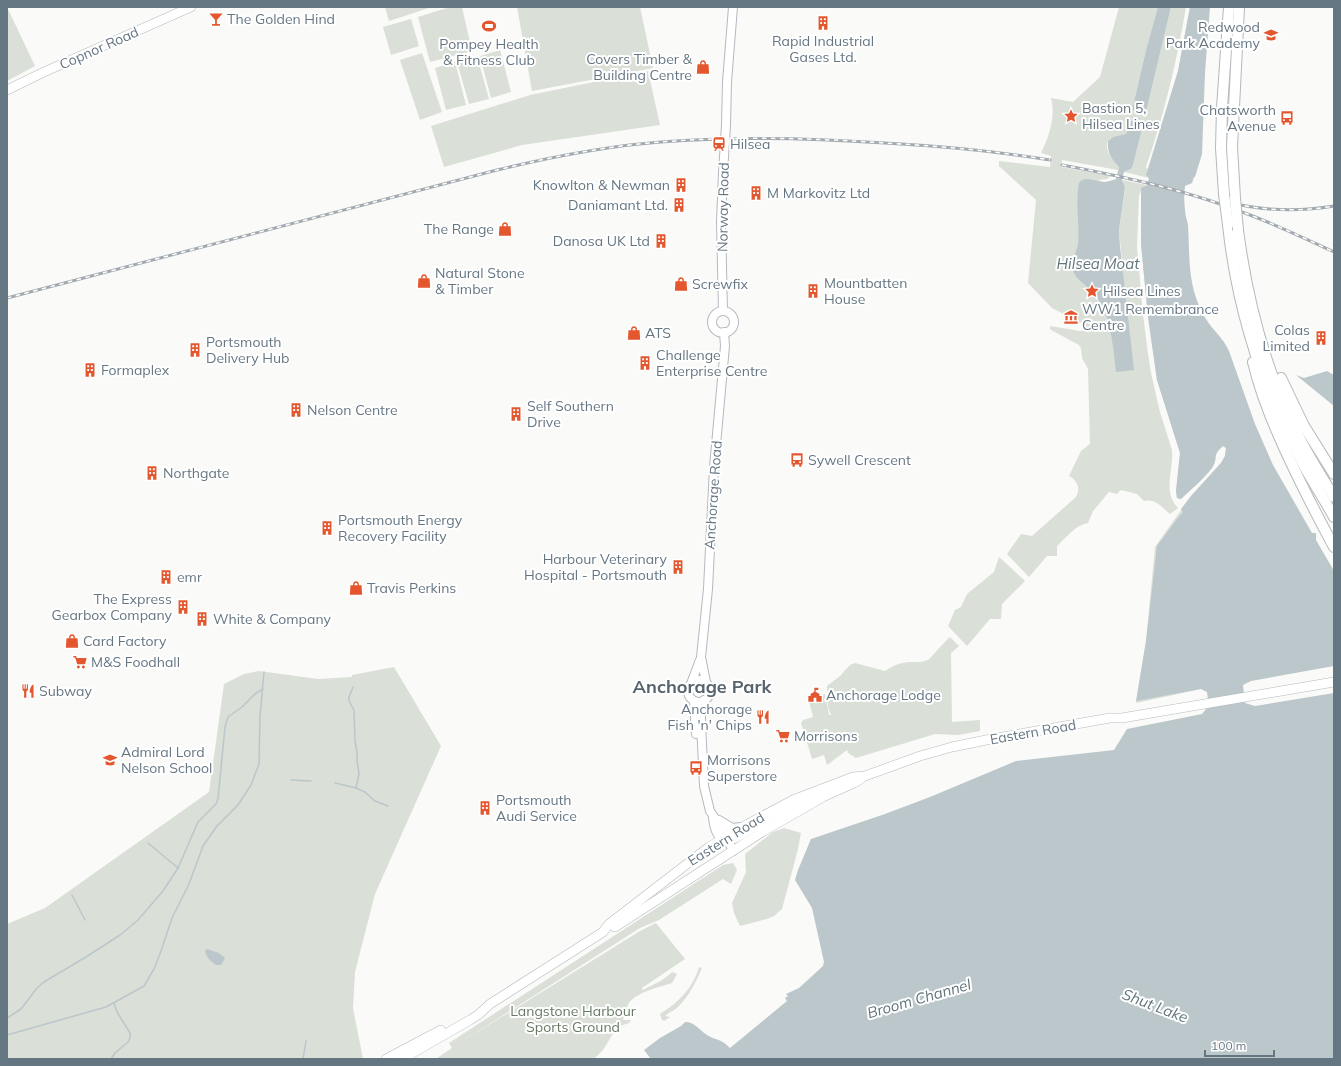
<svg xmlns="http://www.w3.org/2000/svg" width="1341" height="1066" font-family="Mulish,sans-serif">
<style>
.green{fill:#dadfd7;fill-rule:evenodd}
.water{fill:#bbc7cb}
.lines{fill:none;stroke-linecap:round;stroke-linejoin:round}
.stream{stroke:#bbc7cb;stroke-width:1.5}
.secondary-casing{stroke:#b3babf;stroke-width:10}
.primary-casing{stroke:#b5babe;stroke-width:10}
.highway-casing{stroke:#b4b9bd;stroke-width:12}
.secondary{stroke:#fff;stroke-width:8}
.primary{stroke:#fff;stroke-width:9}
.highway{stroke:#fff;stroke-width:10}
.rail-casing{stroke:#a2aab0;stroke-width:3}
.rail{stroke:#fff;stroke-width:1.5;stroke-dasharray:4.5;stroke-linecap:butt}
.secondary-bridge-casing{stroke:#b3babf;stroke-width:10;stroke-linecap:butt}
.highway-bridge-casing{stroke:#b4b9bd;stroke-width:12;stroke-linecap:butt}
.secondary-bridge{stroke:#fff;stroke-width:8}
.highway-bridge{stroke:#fff;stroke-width:10}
.labels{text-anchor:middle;stroke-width:4;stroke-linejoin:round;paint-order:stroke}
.poi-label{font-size:14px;fill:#657683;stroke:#fff;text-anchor:start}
.street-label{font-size:14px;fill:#657683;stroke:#fff}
.park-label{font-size:14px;fill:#687a64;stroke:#fff}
.water-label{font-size:15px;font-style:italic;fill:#60757c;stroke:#fff}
.district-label{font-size:18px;font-weight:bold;fill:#57646e;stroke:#fff}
</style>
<rect width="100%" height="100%" fill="#fafaf8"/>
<g class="green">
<polygon points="7,7 35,66 7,81"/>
<polygon points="385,7 432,7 389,21"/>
<polygon points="450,7 462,7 472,51 430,62 418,17"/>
<polygon points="517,7 640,7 653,68 532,91"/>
<path d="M1119,7H1158L1147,46L1133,106L1139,112L1142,113L1147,108L1171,7H1186C1177,61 1164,115 1146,167L1148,170L1178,71L1190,7H1197L1156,172L1238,437L1207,692L1201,689L1136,703L1146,641L1155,547L1191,496L1221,463L1225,456L1226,448L1223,446C1211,456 1219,458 1212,468C1204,479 1191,489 1181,499L1177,498L1176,491L1180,453L1157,380L1148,317L1141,244V190L1139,196L1137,246L1143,315L1148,354L1151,373L1160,412L1172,450C1174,471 1162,491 1178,508L1170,514C1162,508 1156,498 1144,501L1137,494L1121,490L1117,494L1109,492L1093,511L1088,523C1075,525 1066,538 1057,546V556H1047L1029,577L1007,554L1021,534L1032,536L1076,497C1081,488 1077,480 1069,476L1081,451L1090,444L1088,369L1082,358L1081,348L1079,345L1053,331L1050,329V326L1080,331L1085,330L1086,326L1083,324L1052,308L1028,283L1036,200L999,166V161L1050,167L1051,156L1041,153C1049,137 1056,116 1051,98L1073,102L1100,77ZM1130,122L1143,125L1133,165L1131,169L1124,172L1149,178L1147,185L1122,180L1125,190L1119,230L1123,270L1111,333L1104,312L1093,292L1104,182L1097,180L1107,179L1111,176L1061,167L1062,160L1118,170L1119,167C1113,161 1101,146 1110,139C1114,136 1121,136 1126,134Z"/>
<polygon points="411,19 419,46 391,55 383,27"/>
<polygon points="500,50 511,92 491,98 480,56"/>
<polygon points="422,53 442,112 420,120 400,60"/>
<polygon points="477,56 489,99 469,104 457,62"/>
<polygon points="455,62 466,105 446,110 435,68"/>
<polygon points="648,71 660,125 522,145 444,167 431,126 530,95"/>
<polygon points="999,557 1025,581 1002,604 1001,619 990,619 967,646 948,626 955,610 961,607 967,594 994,572"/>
<path d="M950,637L959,646L951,653L952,722L980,720V731L958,735L935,734L856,758L848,753L847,750L827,765L824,755L812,759L801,723L803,720L813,717L809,701L816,700V697L825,694L829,715H831L828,707L827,686L840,676L850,665L855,663L885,671C892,666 899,663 909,662C915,662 921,663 928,660C931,658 945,641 950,637Z"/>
<polygon points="394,667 441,746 375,894 355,972 353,1008 363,1059 7,1059 7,924 45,908 209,792 224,684 244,674 259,671 318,679 352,677 352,675"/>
<polygon points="784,828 801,833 798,849 782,909 774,916 767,919 740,926 734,913 732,903 746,872 745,854 773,832"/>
<path d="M733,863L737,870L731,884L723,879L659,920L640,928L458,1044L640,931L656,923L685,959L642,988L643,990C653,984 664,981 672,972L675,973L677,974L672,983C660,987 633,993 628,1005C625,1010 625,1015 623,1020H631L629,1023L617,1027L603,1050L594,1059H437V1058L452,1048L449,1043L723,865Z"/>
<path d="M699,967L702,968C696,982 689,996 678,1007C674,1011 669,1012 665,1016L670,1017L664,1021L662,1020L660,1014C664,1011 669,1008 673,1005C685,995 695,982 699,967Z"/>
</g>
<g class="water">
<polygon points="1158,7 1171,7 1147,108 1144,112 1139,112 1133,110 1133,106 1147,46"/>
<path d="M1190,7H1210L1205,73L1202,154L1195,177H1194L1192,183L1185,186C1184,194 1184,202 1185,210C1185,215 1187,220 1188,225C1190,258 1187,283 1203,314C1210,328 1223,337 1229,351L1255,424L1273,465L1312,533H1316V540L1334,571V666L1251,681L1243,685L1245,703L1255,706L1334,693V1059H651L644,1050L660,1038L681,1026L685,1022C695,1022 699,1030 707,1035C717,1041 720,1038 730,1048L787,1001L785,998L788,996L786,994L799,988L823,966L824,962L812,908L795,880L798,870L811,839L885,814L930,797L1016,761L1114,750L1127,729L1202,714L1206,709L1209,708L1207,692L1201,689L1136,701L1146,641L1157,546L1177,519L1183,512L1181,509L1191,496L1221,463L1225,456L1226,448L1223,446C1211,456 1219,458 1212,468C1204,479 1191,489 1181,499L1177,498L1176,491L1180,453L1157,380L1148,317L1141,244V188L1148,185L1149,178L1146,175L1178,71Z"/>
<path d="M1131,121L1142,123L1143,125L1133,165L1131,169L1124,172L1122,180L1125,188L1119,230L1120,246L1134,370L1116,372C1113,344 1111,317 1094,294C1088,286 1077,281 1073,271C1071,263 1076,253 1078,244C1080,224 1075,203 1079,183C1084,175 1095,181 1103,182C1108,182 1112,180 1116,179L1119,167C1111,159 1107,152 1108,141L1113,137L1126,134Z"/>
<polygon points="1327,371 1334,375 1334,406 1296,375 1304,378"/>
<path d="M207,949L219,953L225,958L221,965H216C210,961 207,958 205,951Z"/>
</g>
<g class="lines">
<g class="stream">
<polyline points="353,687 349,697 349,701 354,710 355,741 357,752 357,761 359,774 356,788 365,792 375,801 388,806"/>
<polyline points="291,780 311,781"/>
<polyline points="335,783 356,788"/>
<polyline points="148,843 178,868"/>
<polyline points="72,895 85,920"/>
<polyline points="7,1018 21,1009 37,988 44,982 86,957 120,935 138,920 163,891 178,868 198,822 216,804 218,799 225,727 228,717 242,707 256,693 263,689"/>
<polyline points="7,1035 106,1007 144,986 154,969 161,951 172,918 189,884 203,846 217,826 238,805 251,785 259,764 260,716 264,672"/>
<polyline points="111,1059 115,1053 128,1042 130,1038 130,1033 117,1012 114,1003"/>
<polyline points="303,1059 306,1041"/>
</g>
<defs>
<g id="secondary">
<polyline points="726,125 727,82 733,7"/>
<polyline points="723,173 721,222 723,311"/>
<circle cx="723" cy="322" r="11"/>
<circle cx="699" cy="691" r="11"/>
<polyline points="692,681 700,660"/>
<polyline points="706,682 701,657 708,589 714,467 725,346 724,332"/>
<polyline points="704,700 701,709 701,723 704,786 710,811 724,832 733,851"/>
<polyline points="694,701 696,734"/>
<path d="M713,818C714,826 716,838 726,841C732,842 740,836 745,833C767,819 789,806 814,800"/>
<polyline points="719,820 732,828 741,827"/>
</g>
<g id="primary">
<polyline points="7,90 44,72 191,7"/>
<polyline points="615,927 762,832 823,797 854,783 861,779"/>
<polyline points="386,1059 441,1030"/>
<polyline points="402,1059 470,1020 478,1015 490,1004 603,932 609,924 709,847 748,824 793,800 853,777 865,776 920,756 952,747 991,739 1110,718 1122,718 1334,682"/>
</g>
<g id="highway">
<polyline points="1224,194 1221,148 1222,108 1229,7"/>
<polyline points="1235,198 1232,147 1239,7"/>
<path d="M1228,225C1237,308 1263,390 1303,464C1313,482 1324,499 1334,517"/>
<path d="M1238,230C1247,299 1265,369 1296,431C1307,454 1321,476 1334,497"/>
<path d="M1253,362C1259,387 1268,411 1278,434C1295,473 1314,510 1334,547"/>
<polyline points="1281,378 1304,426 1334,474"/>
</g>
</defs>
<use href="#secondary" class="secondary-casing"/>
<use href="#primary" class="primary-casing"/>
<use href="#highway" class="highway-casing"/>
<use href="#secondary" class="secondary"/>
<use href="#primary" class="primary"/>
<use href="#highway" class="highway"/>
<defs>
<g id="rail">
<path d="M1062,165C1126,177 1190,191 1250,215C1279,226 1306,239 1334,252"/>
<path d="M1227,202C1263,211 1298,212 1334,206"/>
<path d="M7,298L497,170C551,157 606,146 661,142C735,136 810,138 885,143C940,146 995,151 1050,160"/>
</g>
</defs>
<use href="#rail" class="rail-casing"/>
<use href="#rail" class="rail"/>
<defs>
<polyline id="secondary-bridge" points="723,173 726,125"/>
<g id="highway-bridge">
<polyline points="1224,194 1228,225"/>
<polyline points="1235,198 1238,230"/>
</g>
</defs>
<use href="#secondary-bridge" class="secondary-bridge-casing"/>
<use href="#highway-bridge" class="highway-bridge-casing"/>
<use href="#secondary-bridge" class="secondary-bridge"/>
<use href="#highway-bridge" class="highway-bridge"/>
</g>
<defs>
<symbol id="bar-bare" viewBox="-9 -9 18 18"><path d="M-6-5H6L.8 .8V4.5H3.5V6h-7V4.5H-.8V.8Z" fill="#e4572e" stroke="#fff" stroke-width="2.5" paint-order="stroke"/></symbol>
<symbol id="building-bare" viewBox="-9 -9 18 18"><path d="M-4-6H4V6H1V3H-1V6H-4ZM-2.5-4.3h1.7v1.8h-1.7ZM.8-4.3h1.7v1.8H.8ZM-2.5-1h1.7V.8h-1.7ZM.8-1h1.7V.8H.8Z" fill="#e4572e" stroke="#fff" stroke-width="2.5" paint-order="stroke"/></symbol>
<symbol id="stadium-bare" viewBox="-9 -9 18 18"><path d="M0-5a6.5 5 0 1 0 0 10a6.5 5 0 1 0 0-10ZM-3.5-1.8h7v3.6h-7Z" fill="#e4572e" stroke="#fff" stroke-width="2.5" paint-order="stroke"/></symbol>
<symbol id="school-bare" viewBox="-9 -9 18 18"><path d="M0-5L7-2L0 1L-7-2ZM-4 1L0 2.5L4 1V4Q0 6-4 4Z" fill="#e4572e" stroke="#fff" stroke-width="2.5" paint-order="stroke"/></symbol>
<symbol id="shop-bare" viewBox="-9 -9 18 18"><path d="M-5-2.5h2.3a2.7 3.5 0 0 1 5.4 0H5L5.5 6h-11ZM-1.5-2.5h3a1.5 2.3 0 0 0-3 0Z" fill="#e4572e" stroke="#fff" stroke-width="2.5" paint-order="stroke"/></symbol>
<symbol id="sight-bare" viewBox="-9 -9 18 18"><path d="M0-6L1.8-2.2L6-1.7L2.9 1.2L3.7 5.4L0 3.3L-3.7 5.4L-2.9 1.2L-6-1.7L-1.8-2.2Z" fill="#e4572e" stroke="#fff" stroke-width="2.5" paint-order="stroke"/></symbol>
<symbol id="bus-bare" viewBox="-9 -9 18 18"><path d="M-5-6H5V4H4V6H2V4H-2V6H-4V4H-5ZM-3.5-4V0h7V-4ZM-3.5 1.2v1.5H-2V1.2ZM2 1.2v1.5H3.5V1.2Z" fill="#e4572e" stroke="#fff" stroke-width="2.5" paint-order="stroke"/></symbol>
<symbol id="station-bare" viewBox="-9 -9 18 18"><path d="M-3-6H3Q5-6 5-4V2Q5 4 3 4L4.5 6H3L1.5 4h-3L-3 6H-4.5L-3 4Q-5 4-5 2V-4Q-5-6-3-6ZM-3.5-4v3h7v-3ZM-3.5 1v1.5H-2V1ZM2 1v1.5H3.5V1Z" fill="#e4572e" stroke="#fff" stroke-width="2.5" paint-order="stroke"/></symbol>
<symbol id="museum-bare" viewBox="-9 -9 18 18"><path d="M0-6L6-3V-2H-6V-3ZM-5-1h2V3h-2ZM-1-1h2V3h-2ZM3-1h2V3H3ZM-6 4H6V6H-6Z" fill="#e4572e" stroke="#fff" stroke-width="2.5" paint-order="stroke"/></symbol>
<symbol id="supermarket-bare" viewBox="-9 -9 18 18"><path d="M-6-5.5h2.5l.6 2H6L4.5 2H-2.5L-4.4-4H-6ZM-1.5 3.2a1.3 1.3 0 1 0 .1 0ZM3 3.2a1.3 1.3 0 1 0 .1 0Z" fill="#e4572e" stroke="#fff" stroke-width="2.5" paint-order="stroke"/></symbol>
<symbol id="restaurant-bare" viewBox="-9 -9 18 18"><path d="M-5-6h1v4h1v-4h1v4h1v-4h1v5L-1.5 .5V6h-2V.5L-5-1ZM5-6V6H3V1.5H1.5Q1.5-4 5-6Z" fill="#e4572e" stroke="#fff" stroke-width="2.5" paint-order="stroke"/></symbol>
<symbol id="civic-bare" viewBox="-9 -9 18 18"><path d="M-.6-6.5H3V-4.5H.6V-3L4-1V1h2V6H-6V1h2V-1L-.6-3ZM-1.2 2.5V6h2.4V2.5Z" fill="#e4572e" stroke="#fff" stroke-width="2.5" paint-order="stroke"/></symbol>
</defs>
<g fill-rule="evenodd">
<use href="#bar-bare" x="206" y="9" width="20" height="20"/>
<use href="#building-bare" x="813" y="13" width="20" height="20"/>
<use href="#stadium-bare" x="479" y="16" width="20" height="20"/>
<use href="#school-bare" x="1261" y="25" width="20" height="20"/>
<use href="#shop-bare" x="693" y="57" width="20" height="20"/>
<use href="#sight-bare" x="1061" y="106" width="20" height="20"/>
<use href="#bus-bare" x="1277" y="108" width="20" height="20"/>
<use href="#station-bare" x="709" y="134" width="20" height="20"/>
<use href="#building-bare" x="671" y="175" width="20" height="20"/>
<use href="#building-bare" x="746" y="183" width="20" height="20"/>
<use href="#building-bare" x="669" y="195" width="20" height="20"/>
<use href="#shop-bare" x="495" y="219" width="20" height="20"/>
<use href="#building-bare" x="651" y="231" width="20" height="20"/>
<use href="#shop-bare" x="414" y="271" width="20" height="20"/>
<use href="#shop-bare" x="671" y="274" width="20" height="20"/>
<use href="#building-bare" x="803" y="281" width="20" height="20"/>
<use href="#sight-bare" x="1082" y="281" width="20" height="20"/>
<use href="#museum-bare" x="1061" y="307" width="20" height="20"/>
<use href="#shop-bare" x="624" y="323" width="20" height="20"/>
<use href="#building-bare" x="1311" y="328" width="20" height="20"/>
<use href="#building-bare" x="185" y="340" width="20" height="20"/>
<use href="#building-bare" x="635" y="353" width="20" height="20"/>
<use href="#building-bare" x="80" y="360" width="20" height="20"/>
<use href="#building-bare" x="286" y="400" width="20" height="20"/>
<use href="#building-bare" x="506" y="404" width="20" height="20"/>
<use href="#bus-bare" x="787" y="450" width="20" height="20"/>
<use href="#building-bare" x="142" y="463" width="20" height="20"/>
<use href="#building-bare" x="317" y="518" width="20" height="20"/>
<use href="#building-bare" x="668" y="557" width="20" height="20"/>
<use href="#building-bare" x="156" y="567" width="20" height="20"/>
<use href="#shop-bare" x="346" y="578" width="20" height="20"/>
<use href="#building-bare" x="173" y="597" width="20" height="20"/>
<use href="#building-bare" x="192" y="609" width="20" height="20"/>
<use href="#shop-bare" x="62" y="631" width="20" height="20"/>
<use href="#supermarket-bare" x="70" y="652" width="20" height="20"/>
<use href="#restaurant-bare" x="18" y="681" width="20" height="20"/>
<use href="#civic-bare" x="805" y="685" width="20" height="20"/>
<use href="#restaurant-bare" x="753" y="707" width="20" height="20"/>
<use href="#supermarket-bare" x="773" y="726" width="20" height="20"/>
<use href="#school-bare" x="100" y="750" width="20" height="20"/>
<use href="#bus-bare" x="686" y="758" width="20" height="20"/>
<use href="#building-bare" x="475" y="798" width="20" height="20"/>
</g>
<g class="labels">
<g class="poi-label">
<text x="227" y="24">The Golden Hind</text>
<text x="1260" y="32" text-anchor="end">Redwood<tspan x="1260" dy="16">Park Academy</tspan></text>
<text x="823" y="46" text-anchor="middle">Rapid Industrial<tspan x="823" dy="16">Gases Ltd.</tspan></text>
<text x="489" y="49" text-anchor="middle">Pompey Health<tspan x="489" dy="16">&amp; Fitness Club</tspan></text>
<text x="692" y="64" text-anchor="end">Covers Timber &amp;<tspan x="692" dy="16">Building Centre</tspan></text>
<text x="1082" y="113">Bastion 5,<tspan x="1082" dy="16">Hilsea Lines</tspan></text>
<text x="1276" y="115" text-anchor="end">Chatsworth<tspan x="1276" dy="16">Avenue</tspan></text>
<text x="730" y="149">Hilsea</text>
<text x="670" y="190" text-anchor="end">Knowlton &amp; Newman</text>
<text x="767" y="198">M Markovitz Ltd</text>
<text x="668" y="210" text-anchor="end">Daniamant Ltd.</text>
<text x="494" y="234" text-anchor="end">The Range</text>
<text x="650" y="246" text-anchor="end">Danosa UK Ltd</text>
<text x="435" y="278">Natural Stone<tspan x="435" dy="16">&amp; Timber</tspan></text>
<text x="824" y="288">Mountbatten<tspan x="824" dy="16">House</tspan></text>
<text x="692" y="289">Screwfix</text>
<text x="1103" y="296">Hilsea Lines</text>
<text x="1082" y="314">WW1 Remembrance<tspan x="1082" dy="16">Centre</tspan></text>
<text x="1310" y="335" text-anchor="end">Colas<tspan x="1310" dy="16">Limited</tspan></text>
<text x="645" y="338">ATS</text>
<text x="206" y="347">Portsmouth<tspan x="206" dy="16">Delivery Hub</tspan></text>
<text x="656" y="360">Challenge<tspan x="656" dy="16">Enterprise Centre</tspan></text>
<text x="101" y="375">Formaplex</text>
<text x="527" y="411">Self Southern<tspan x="527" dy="16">Drive</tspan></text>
<text x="307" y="415">Nelson Centre</text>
<text x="808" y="465">Sywell Crescent</text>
<text x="163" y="478">Northgate</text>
<text x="338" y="525">Portsmouth Energy<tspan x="338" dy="16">Recovery Facility</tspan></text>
<text x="667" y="564" text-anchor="end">Harbour Veterinary<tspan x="667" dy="16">Hospital - Portsmouth</tspan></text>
<text x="177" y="582">emr</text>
<text x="367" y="593">Travis Perkins</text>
<text x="172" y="604" text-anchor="end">The Express<tspan x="172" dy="16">Gearbox Company</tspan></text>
<text x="213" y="624">White &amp; Company</text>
<text x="83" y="646">Card Factory</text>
<text x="91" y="667">M&amp;S Foodhall</text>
<text x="39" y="696">Subway</text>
<text x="826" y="700">Anchorage Lodge</text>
<text x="752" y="714" text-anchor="end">Anchorage<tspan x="752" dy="16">Fish 'n' Chips</tspan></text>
<text x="794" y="741">Morrisons</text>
<text x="121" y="757">Admiral Lord<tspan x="121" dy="16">Nelson School</tspan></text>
<text x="707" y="765">Morrisons<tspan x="707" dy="16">Superstore</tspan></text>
<text x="496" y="805">Portsmouth<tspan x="496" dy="16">Audi Service</tspan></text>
</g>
<g class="street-label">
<text transform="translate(99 48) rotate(-24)" y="5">Copnor Road</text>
<text transform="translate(723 207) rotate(-89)" y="5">Norway Road</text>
<text transform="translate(713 495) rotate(-86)" y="5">Anchorage Road</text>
<text transform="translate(1033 732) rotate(-10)" y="5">Eastern Road</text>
<text transform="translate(726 839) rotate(-32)" y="5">Eastern Road</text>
</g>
<g class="park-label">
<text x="573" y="1016">Langstone Harbour<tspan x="573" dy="16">Sports Ground</tspan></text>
</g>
<g class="water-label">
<text x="1098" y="269">Hilsea Moat</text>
<text transform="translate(919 999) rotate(-16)" y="5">Broom Channel</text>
<text transform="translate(1155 1006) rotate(21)" y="5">Shut Lake</text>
</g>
<g class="district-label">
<text x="702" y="693">Anchorage Park</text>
</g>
</g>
<rect width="1341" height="1066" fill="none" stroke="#657683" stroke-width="16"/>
<path d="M1205 1050v6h69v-6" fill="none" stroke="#657683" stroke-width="2"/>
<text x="1211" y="1050" font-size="12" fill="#657683" stroke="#ffffff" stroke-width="3" paint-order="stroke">100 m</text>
</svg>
